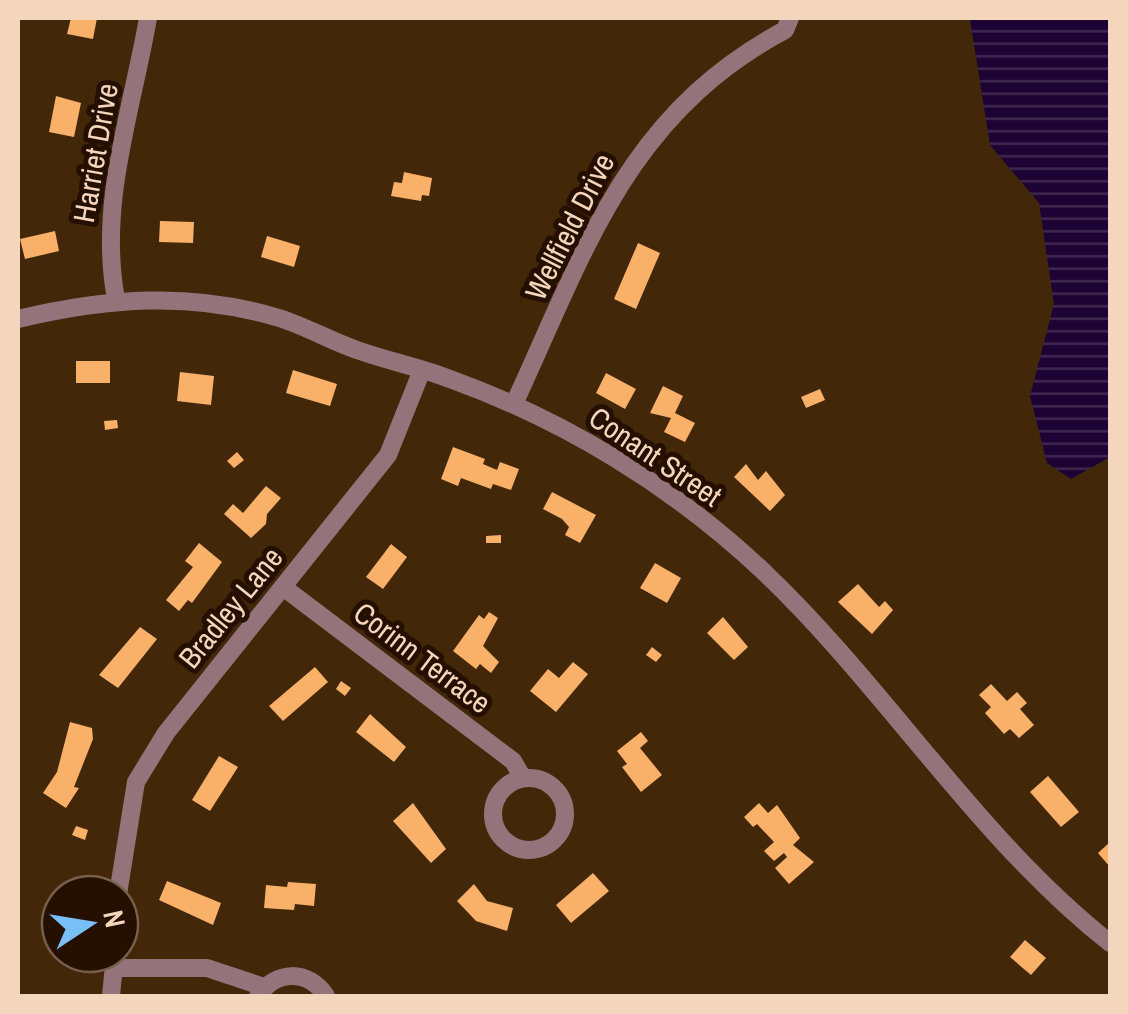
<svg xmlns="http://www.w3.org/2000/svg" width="1128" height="1014" font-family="'Archivo Narrow',sans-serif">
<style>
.water{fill:url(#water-rules)}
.building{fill:#f9b16a}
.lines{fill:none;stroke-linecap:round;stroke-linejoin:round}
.street{stroke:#95737a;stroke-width:18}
.labels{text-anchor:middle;stroke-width:10;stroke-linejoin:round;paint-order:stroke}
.street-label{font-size:30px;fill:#f3d6bb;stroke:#251000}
</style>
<defs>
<pattern id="water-rules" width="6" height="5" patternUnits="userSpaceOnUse" patternTransform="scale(2.5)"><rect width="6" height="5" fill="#1d0333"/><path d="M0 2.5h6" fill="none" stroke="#3e274f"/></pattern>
</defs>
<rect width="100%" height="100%" fill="#422709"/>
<polygon class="water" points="974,18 1110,18 1110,457 1071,479 1047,463 1030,396 1054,304 1039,203 990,145 970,20"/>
<g class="building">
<polygon points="71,18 97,18 93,39 67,34"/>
<polygon points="56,96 81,103 74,137 49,132"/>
<polygon points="404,172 432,178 429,196 422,195 421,201 391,196 394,182 402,183"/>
<polygon points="160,221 194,222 193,243 159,242"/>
<polygon points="55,231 59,251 25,259 20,239"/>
<polygon points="267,236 300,246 294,267 261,257"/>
<polygon points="638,243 660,253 636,309 614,299"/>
<rect x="76" y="361" width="34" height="22"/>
<polygon points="293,370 337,384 330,406 286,393"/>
<polygon points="180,372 214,376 211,405 177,401"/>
<polygon points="606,373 636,389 625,409 596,393"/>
<polygon points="663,386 683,396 675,413 695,423 685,442 664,432 671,418 650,413"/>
<polygon points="820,389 825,400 806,408 801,397"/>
<polygon points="117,420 118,428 105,430 104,421"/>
<polygon points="453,447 485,459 483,464 497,470 500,462 519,469 511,490 493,484 491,489 461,478 458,486 441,479"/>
<polygon points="237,452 244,460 234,468 227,461"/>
<polygon points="746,464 758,480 766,471 785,495 770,511 734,477"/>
<polygon points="266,486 281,498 267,514 266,524 251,538 224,514 233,504 243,513"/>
<polygon points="552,492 596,515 580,543 565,535 569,527 562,519 543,509"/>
<polygon points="501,535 501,543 486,543 486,536"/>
<polygon points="199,543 222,562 192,603 188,600 179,611 166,600 193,567 185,561"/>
<polygon points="391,544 407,557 383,589 366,577"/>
<polygon points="655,563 681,578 667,603 640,588"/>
<polygon points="858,584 879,607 885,601 893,610 872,634 838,602"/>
<polygon points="489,612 498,618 483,646 499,662 491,673 480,664 476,669 453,651 479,615 484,619"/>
<polygon points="723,617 748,647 734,660 707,633"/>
<polygon points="140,627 157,639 118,688 99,675"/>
<polygon points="652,647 662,655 656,662 646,655"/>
<polygon points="573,662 588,674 556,712 530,691 548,669 559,678"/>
<polygon points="315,667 328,682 283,721 269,706"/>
<polygon points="341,681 351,688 345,696 336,689"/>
<polygon points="991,684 1007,701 1017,692 1027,703 1020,709 1034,725 1019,738 1010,729 1004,734 985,713 991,707 979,695"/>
<polygon points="370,714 406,747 394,762 356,732"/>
<polygon points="70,722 92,728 93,739 74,787 79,788 66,808 43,793 57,772"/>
<polygon points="641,732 648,741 640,748 662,775 641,792 622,767 627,764 617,751"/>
<polygon points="219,756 238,767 210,811 192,800"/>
<polygon points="1048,776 1079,812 1061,827 1030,792"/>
<polygon points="413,803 446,849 431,863 393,821"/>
<polygon points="759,803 768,813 777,805 800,838 793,845 814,862 789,884 775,868 787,857 784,853 774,861 764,851 774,842 757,824 753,827 744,817"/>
<polygon points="76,826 88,830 85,840 72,835"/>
<polygon points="1110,842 1110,867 1098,853"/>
<polygon points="593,873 609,891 571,923 556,905"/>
<polygon points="167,881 221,903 213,925 159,900"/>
<polygon points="288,882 316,884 314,906 295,904 294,910 264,908 266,885 287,887"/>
<polygon points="474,884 487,901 513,908 507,931 476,921 457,901"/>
<polygon points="1025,940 1046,958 1031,975 1010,957"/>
</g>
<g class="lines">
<g class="street">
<path d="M116,299C98,204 132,111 148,18"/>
<path d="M18,319C106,298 191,291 279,318C308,327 334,343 363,352C392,362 422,368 450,379C566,421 674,487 764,572C886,688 977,838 1110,943"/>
<path d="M514,404C585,251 626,115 785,30L790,18"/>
<polyline points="283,587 513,761 523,778"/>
<circle cx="529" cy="814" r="36"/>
<polyline points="118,894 136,782 166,733 388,455 422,370"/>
<polyline points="114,968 207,968 264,987"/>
<polyline points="111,996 115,954"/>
<path d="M258,996C276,970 308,969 326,996"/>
</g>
</g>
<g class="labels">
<g class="street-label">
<text transform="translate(96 153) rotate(-80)" y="10">Harriet Drive</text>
<text transform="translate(570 227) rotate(-63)" y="10">Wellfield Drive</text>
<text transform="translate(655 457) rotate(34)" y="10">Conant Street</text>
<text transform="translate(231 608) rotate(-51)" y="10">Bradley Lane</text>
<text transform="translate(422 658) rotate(37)" y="10">Corinn Terrace</text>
</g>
</g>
<rect width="1128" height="1014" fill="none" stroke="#f3d6bb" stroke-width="40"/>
<g transform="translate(90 924) rotate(78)"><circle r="48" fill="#251000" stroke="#775f4b" stroke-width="2.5"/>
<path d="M0-8L18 38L0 25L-18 38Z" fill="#79bff8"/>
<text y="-15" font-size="28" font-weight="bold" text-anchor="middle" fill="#f3d6bb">N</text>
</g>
</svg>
